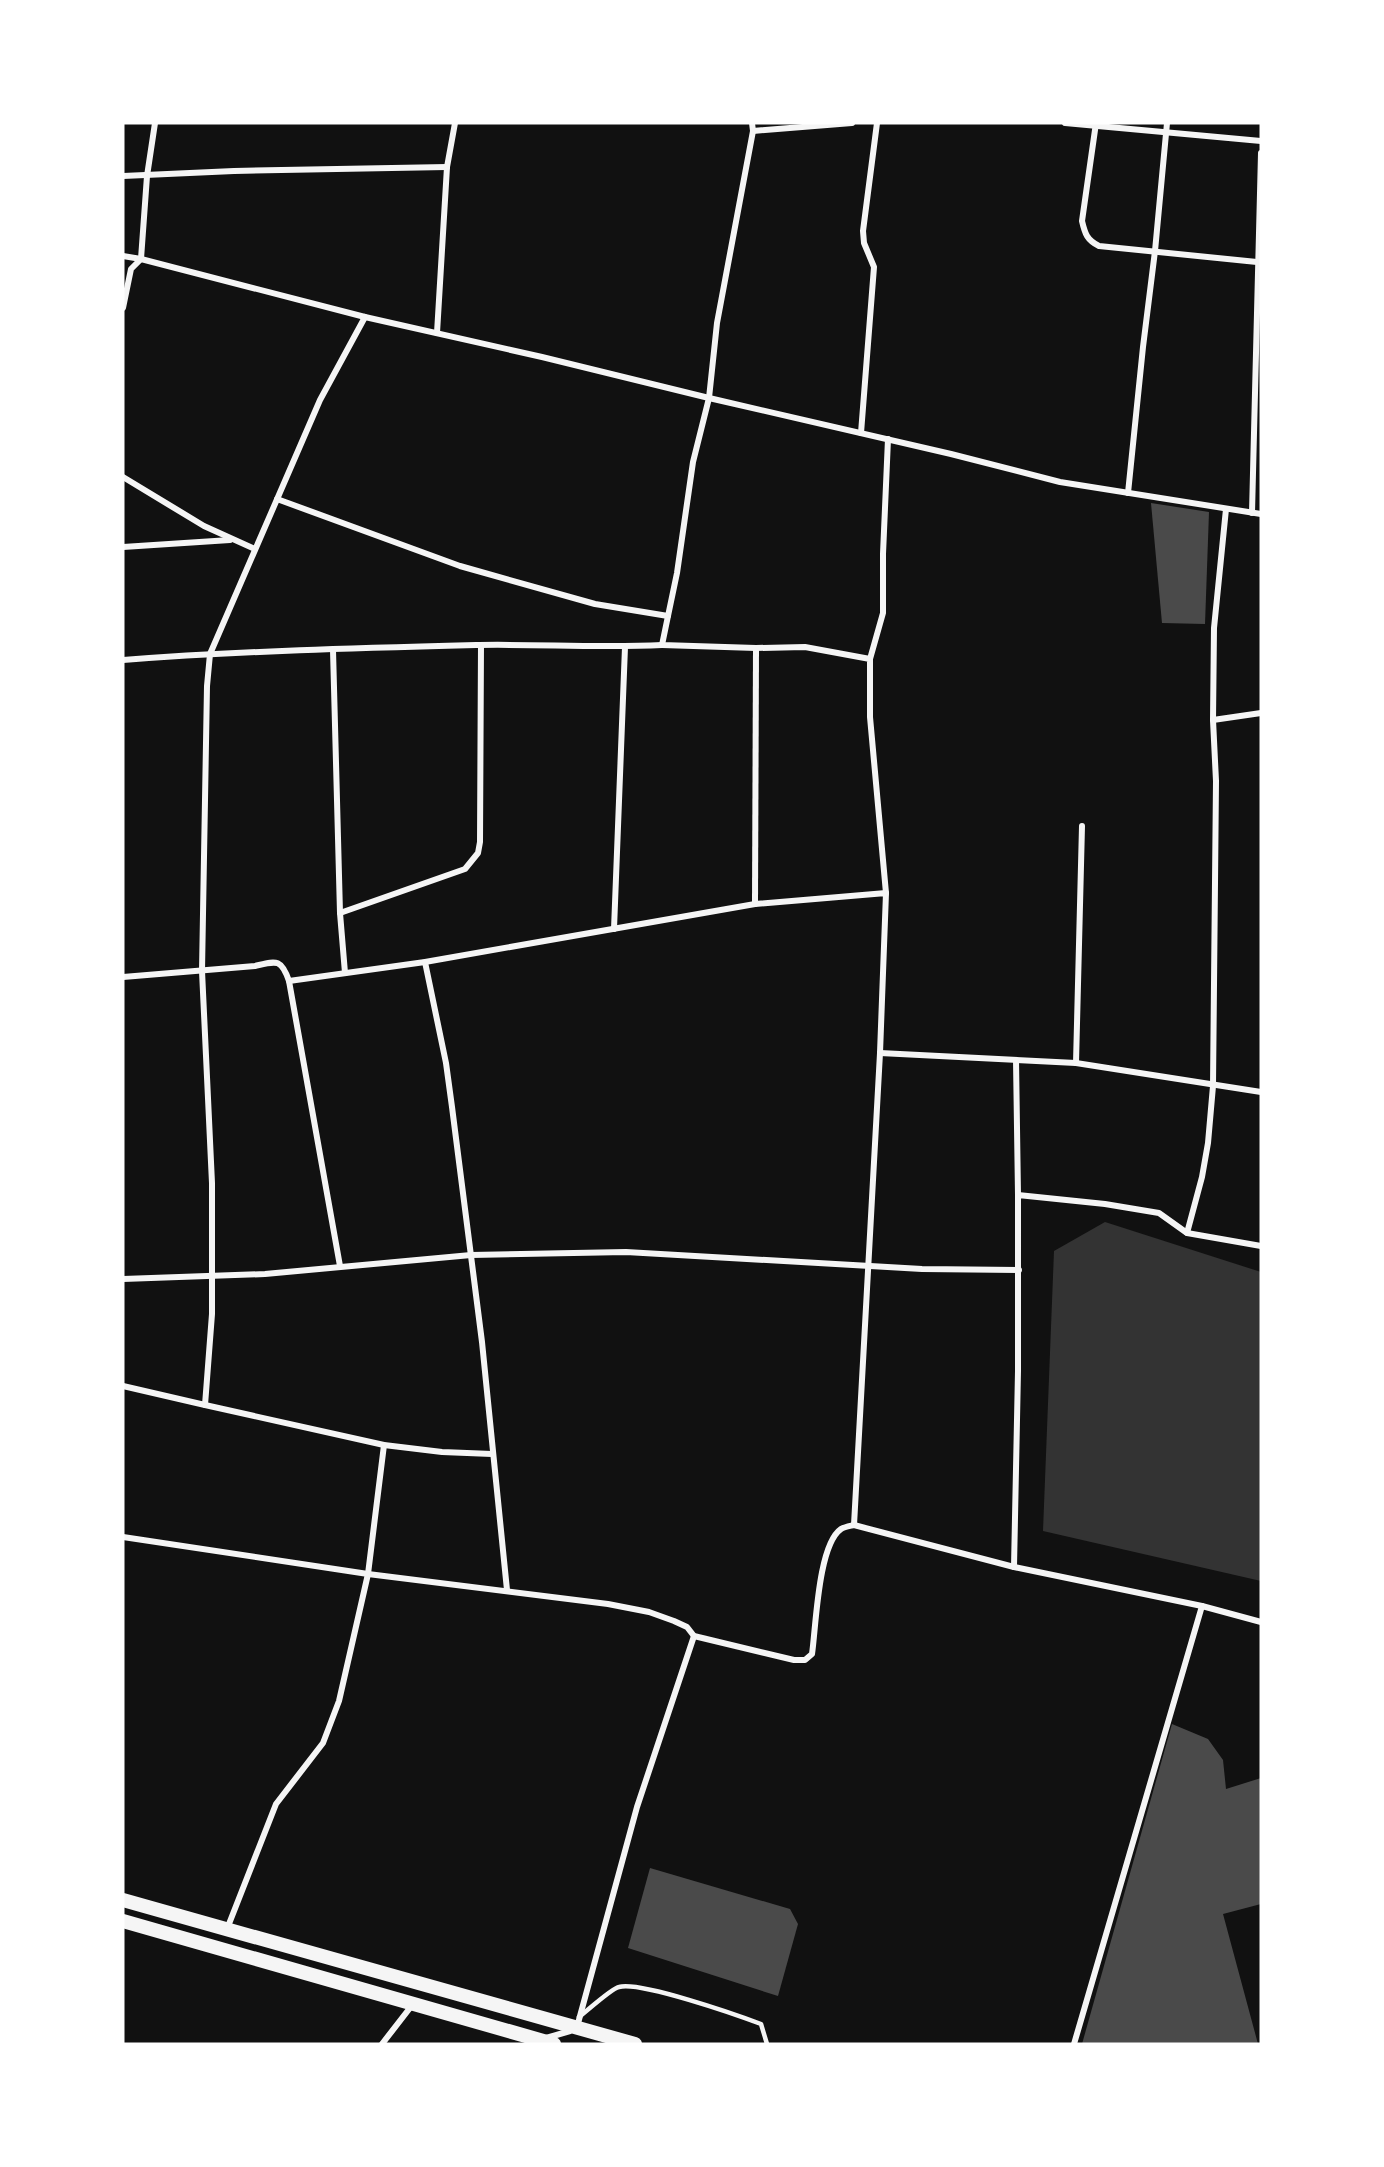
<svg xmlns="http://www.w3.org/2000/svg" width="1384" height="2167" font-family="'Archivo Narrow',sans-serif">
<style>
.water{fill:#333}
.building{fill:#4a4a4a}
.lines{fill:none;stroke-linecap:round;stroke-linejoin:round}
.service{stroke:#f5f5f5;stroke-width:4.5}
.minor{stroke:#f5f5f5;stroke-width:6}
.primary{stroke:#f5f5f5;stroke-width:14}
</style>
<rect width="100%" height="100%" fill="#111"/>
<polygon class="water" points="1105,1222 1261,1272 1261,1581 1043,1531 1054,1251"/>
<g class="building">
<polygon points="1151,503 1209,512 1205,624 1162,623"/>
<polygon points="1172,1724 1208,1739 1223,1760 1226,1789 1261,1778 1261,1904 1223,1914 1258,2044 1082,2044"/>
<polygon points="650,1868 790,1909 798,1924 778,1996 628,1948"/>
</g>
<g class="lines">
<path class="service" d="M579,2017C587,2011 612,1988 619,1987C640,1981 737,2015 761,2024L767,2044"/>
<g class="minor">
<polyline points="1065,123 1261,141"/>
<path d="M1096,123L1082,221C1085,234 1087,240 1099,246L1257,262"/>
<polyline points="753,131 852,123"/>
<polyline points="123,176 234,171 447,167"/>
<polyline points="123,256 141,259 365,317 542,357 709,398 951,454 1060,482 1261,514"/>
<polyline points="123,308 131,269 141,259 147,176 155,123"/>
<polyline points="437,333 447,167 455,123"/>
<polyline points="861,433 874,267 864,243 863,231 877,123"/>
<polyline points="123,477 204,526 255,549"/>
<polyline points="1128,493 1143,347 1155,251 1167,123"/>
<polyline points="277,499 460,566 595,604 668,616 662,645 756,648 805,647 870,659 870,717 886,893"/>
<polyline points="1252,513 1261,153"/>
<polyline points="123,547 230,540"/>
<polyline points="668,616 677,573 693,462 709,398 717,323 753,131 752,123"/>
<polyline points="333,650 340,913 345,973"/>
<polyline points="870,659 883,613 883,554 888,439"/>
<path d="M123,660C241,651 361,648 479,645C540,644 601,648 662,645"/>
<polyline points="1213,720 1261,713"/>
<polyline points="755,904 756,648"/>
<polyline points="340,913 465,869 478,853 480,842 481,645"/>
<polyline points="614,929 625,647"/>
<polyline points="425,962 446,1063 452,1107 482,1342 507,1590"/>
<path d="M123,977L255,966C276,961 281,958 289,981L340,1266"/>
<polyline points="289,981 425,962 755,904 886,893 880,1053 854,1525"/>
<polyline points="880,1053 1076,1063 1261,1092"/>
<polyline points="1016,1060 1018,1195"/>
<polyline points="1076,1063 1082,826"/>
<polyline points="1187,1233 1202,1177 1208,1143 1213,1086 1216,781 1213,720 1214,628 1226,509"/>
<polyline points="123,1279 265,1274 471,1255 626,1252 922,1269 1019,1270"/>
<polyline points="123,1386 205,1405 212,1314 212,1183 202,971 207,686 210,654 320,400 365,317"/>
<polyline points="205,1405 384,1445 442,1452 492,1454"/>
<path d="M123,1537L368,1574L608,1604L649,1612L674,1621L687,1627L694,1636L794,1660H805L812,1654C816,1627 818,1545 841,1529C844,1527 850,1526 854,1525L1014,1567L1202,1606L1261,1622"/>
<polyline points="1014,1567 1018,1371 1018,1195 1105,1204 1159,1213 1187,1233 1261,1246"/>
<polyline points="227,1929 276,1804 323,1743 339,1701 368,1574 384,1445"/>
<polyline points="546,2038 570,2031 577,2027 637,1807 694,1636"/>
<polyline points="382,2044 413,2004"/>
<polyline points="1074,2044 1202,1606"/>
</g>
<g class="primary">
<polyline points="123,1900 635,2044"/>
<polyline points="123,1921 554,2044"/>
</g>
</g>
<rect width="1384" height="2167" fill="none" stroke="#ffffff" stroke-width="249"/>
</svg>
